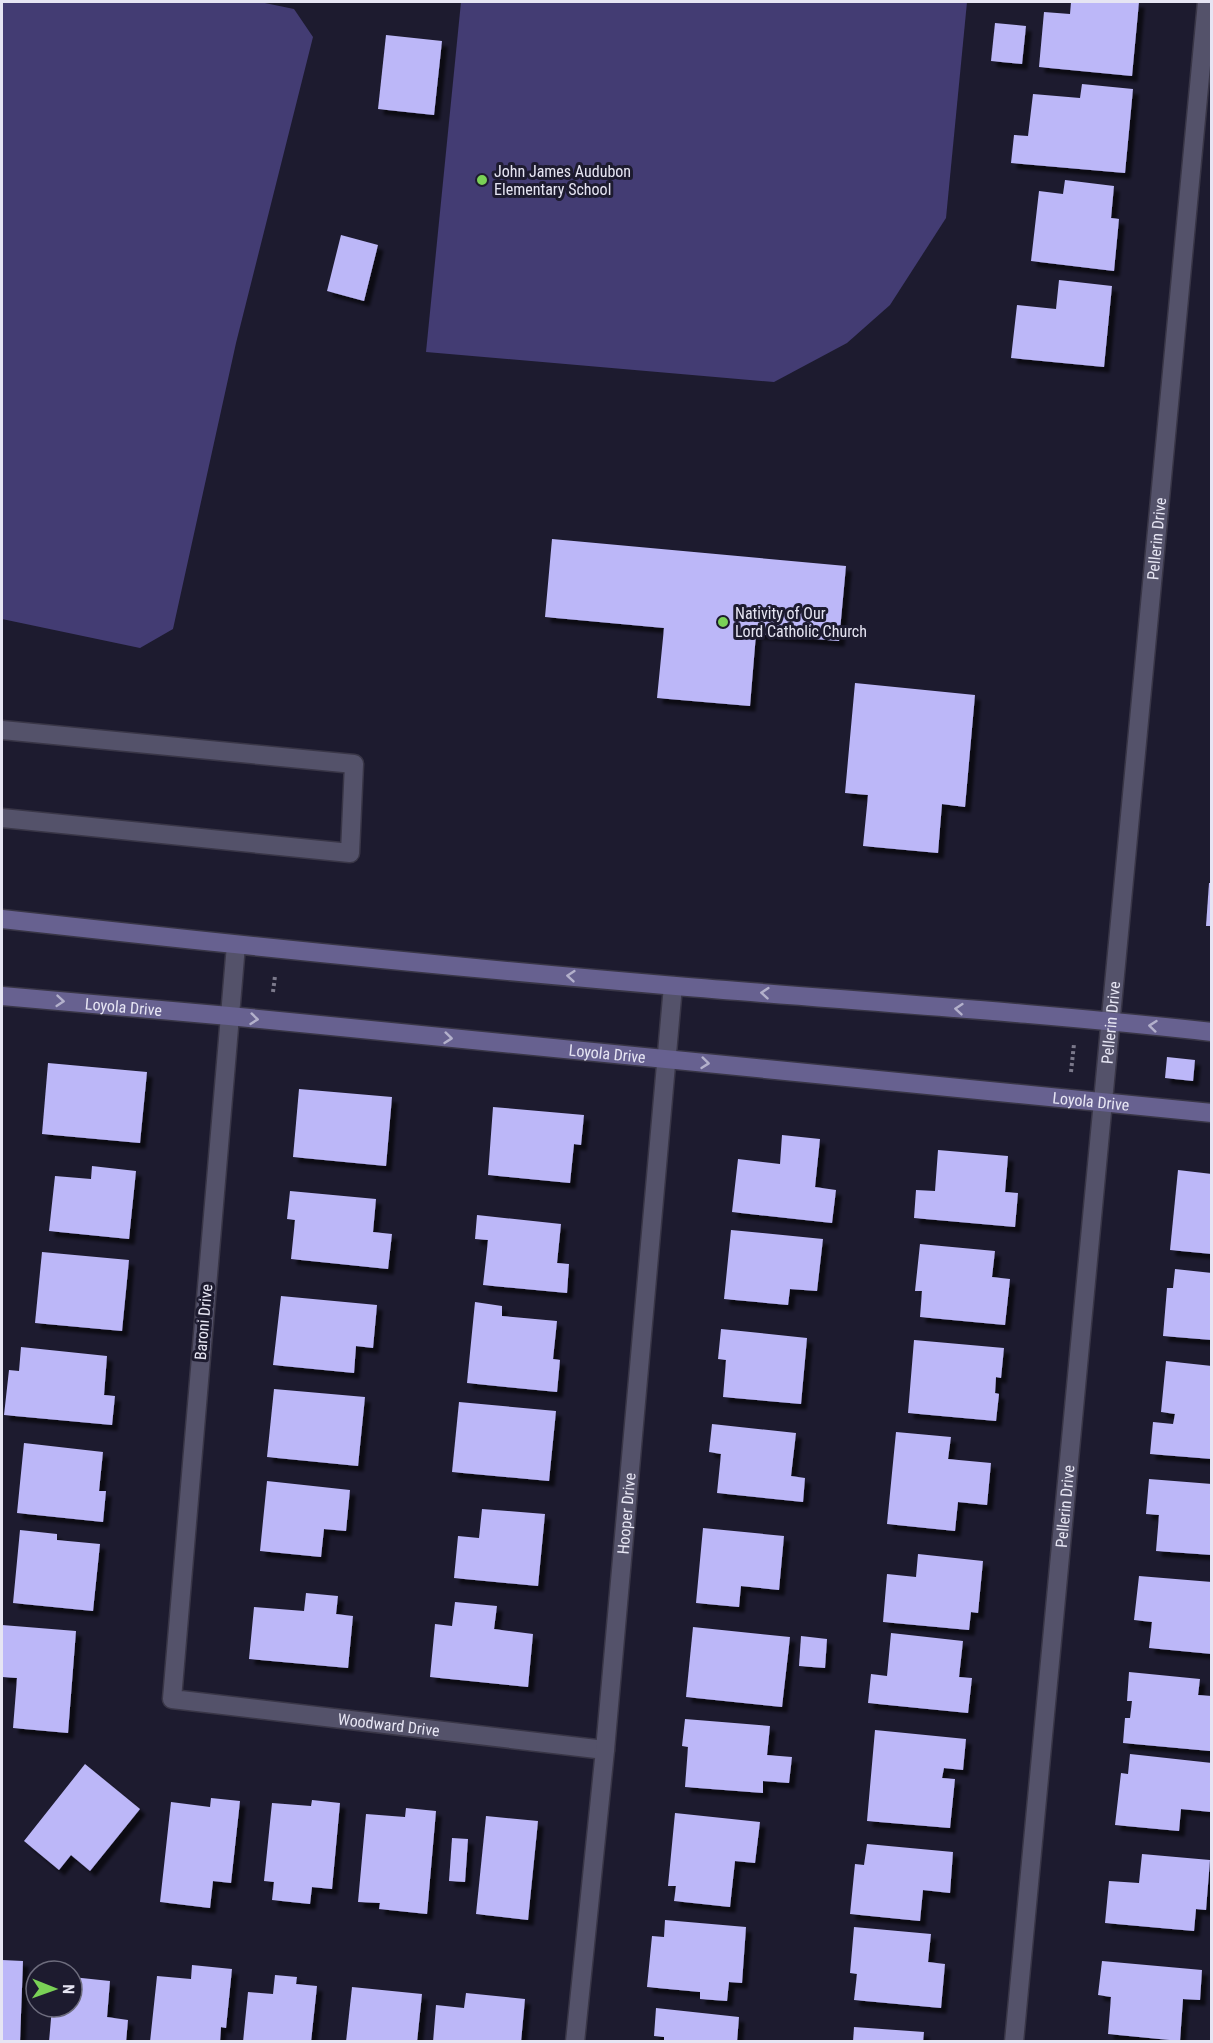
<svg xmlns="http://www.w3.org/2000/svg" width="1213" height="2043" font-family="'Roboto Condensed',sans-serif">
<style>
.green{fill:#433c73}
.building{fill:#bcb7f8;filter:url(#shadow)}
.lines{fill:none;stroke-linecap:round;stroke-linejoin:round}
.service-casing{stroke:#393647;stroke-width:21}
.minor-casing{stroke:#393647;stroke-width:21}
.secondary-casing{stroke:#393647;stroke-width:21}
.path{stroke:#7b798b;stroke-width:4;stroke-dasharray:3 3;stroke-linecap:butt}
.service{stroke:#54526a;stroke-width:18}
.minor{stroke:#54526a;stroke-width:18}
.secondary{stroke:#676190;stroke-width:18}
.oneway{stroke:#b3b0cb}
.poi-dot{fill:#7ad156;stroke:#1d1b2f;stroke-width:2}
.labels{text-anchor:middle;stroke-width:6;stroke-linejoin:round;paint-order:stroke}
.poi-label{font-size:16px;fill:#e6e5f3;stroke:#1d1b2f;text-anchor:start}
.street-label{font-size:16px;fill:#e6e5f3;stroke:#1d1b2f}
</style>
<defs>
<filter id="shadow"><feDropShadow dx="5.5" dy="5.5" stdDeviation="1.5" flood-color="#0009"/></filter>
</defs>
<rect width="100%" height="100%" fill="#1d1b2f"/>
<g class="green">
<polygon points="2,2 260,2 294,9 313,37 236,343 173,629 140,648 2,619"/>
<polygon points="461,2 967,2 946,218 890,305 847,343 774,382 426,352"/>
</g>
<g class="building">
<polygon points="1071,2 1139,2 1132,76 1039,67 1044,12 1070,14"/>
<polygon points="995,23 1026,26 1022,64 991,61"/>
<polygon points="386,35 442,41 434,115 378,109"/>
<polygon points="1082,84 1133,89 1125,173 1011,163 1014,135 1028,136 1033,94 1080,98"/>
<polygon points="1065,180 1114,186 1111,218 1119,219 1114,271 1031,261 1039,191 1063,194"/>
<polygon points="341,235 378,245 364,301 327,291"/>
<polygon points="1059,280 1112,286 1104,367 1011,358 1017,305 1056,309"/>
<polygon points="552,539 846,566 839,641 756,634 750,706 657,698 664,628 545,617"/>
<polygon points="855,683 975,695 965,807 942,804 938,853 863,846 868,795 845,793"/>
<polygon points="1209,883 1212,883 1212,926 1206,926"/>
<polygon points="1167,1057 1195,1060 1193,1081 1165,1078"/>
<polygon points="48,1063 147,1072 140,1143 42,1134"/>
<polygon points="299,1089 392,1097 386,1166 293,1157"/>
<polygon points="493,1107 584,1115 581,1145 574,1144 570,1183 488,1175"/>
<polygon points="782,1135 820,1139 815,1187 836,1190 832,1223 732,1212 738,1159 780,1164"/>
<polygon points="938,1150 1008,1156 1005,1192 1018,1193 1015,1227 914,1218 916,1190 935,1191"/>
<polygon points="92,1166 136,1171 129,1239 49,1231 55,1176 91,1179"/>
<polygon points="1178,1170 1212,1174 1212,1254 1170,1250"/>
<polygon points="290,1191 376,1199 373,1232 392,1234 388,1269 291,1259 295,1220 287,1219"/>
<polygon points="477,1215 561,1224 557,1263 569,1264 567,1293 483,1285 488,1240 475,1239"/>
<polygon points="731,1230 823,1239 817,1291 790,1289 788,1305 724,1299"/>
<polygon points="920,1244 995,1251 992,1277 1010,1279 1005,1325 920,1317 922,1291 915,1291"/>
<polygon points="42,1252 129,1260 122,1331 35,1323"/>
<polygon points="1175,1269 1212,1273 1212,1340 1163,1336 1167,1288 1173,1288"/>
<polygon points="281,1296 377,1305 373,1348 356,1346 354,1373 273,1365"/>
<polygon points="475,1302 502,1306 502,1316 557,1321 553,1359 560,1360 557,1392 467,1383"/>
<polygon points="721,1329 807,1338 801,1404 723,1397 726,1360 718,1359"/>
<polygon points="914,1340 1004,1348 1001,1378 996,1377 995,1393 999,1394 996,1421 908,1413"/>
<polygon points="21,1347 107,1356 104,1395 115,1396 112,1425 4,1415 9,1370 19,1371"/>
<polygon points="1166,1361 1212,1366 1212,1459 1150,1454 1153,1422 1173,1424 1175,1414 1161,1412"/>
<polygon points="274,1389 365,1397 358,1466 267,1457"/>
<polygon points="459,1402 556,1411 549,1481 452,1472"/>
<polygon points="712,1424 796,1433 791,1476 805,1478 803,1502 717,1493 721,1454 709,1452"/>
<polygon points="896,1432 951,1437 948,1459 991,1463 987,1505 958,1502 955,1531 887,1524"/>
<polygon points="24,1443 103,1452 99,1491 106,1491 103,1522 17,1513"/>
<polygon points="1149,1479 1212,1484 1212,1555 1156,1551 1159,1515 1146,1514"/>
<polygon points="267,1481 350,1490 346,1531 324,1529 321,1557 260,1551"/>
<polygon points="482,1509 545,1514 538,1586 454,1578 458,1536 479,1538"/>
<polygon points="703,1528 784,1536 779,1590 741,1586 739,1607 696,1603"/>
<polygon points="20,1530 57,1534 57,1540 100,1544 93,1611 13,1603"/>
<polygon points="918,1554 983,1561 978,1613 971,1612 969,1630 883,1622 887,1574 916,1577"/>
<polygon points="1139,1576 1212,1582 1212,1654 1149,1648 1152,1622 1134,1620"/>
<polygon points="306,1593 338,1596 336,1614 353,1616 348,1668 249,1659 254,1607 304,1611"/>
<polygon points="455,1602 497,1606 494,1629 533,1634 528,1687 430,1677 435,1624 452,1626"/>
<polygon points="2,1625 76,1631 68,1733 13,1728 17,1678 2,1677"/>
<polygon points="693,1627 790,1637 782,1707 686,1697"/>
<polygon points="891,1633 963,1641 959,1677 972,1678 968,1713 868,1703 871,1674 887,1676"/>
<polygon points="801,1636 827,1639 825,1668 799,1666"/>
<polygon points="1129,1672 1200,1679 1198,1695 1212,1696 1210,1751 1123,1743 1125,1718 1130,1718 1132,1701 1127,1701"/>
<polygon points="685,1719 770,1726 767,1755 792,1757 789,1783 763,1781 763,1793 685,1787 688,1747 682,1746"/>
<polygon points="875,1730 966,1739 963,1770 944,1768 942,1778 955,1779 950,1828 867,1821"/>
<polygon points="1130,1754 1212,1763 1211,1812 1181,1809 1179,1831 1115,1825 1121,1773 1128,1774"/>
<polygon points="85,1764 140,1809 90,1871 71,1855 59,1870 24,1841"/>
<polygon points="211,1798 240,1801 231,1883 213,1881 210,1908 160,1902 171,1802 210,1807"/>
<polygon points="312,1800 340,1803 332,1889 312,1887 310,1904 272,1900 274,1882 264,1881 272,1803 311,1806"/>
<polygon points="406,1808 436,1811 427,1914 379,1909 380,1903 358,1902 366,1814 405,1817"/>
<polygon points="675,1813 760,1822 755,1863 735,1861 730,1907 674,1901 676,1886 668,1886"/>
<polygon points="486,1816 538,1821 528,1920 476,1914"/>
<polygon points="452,1838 468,1839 465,1882 449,1881"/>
<polygon points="867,1844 953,1852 950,1893 923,1890 920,1921 850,1914 855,1864 864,1865"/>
<polygon points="1142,1854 1210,1860 1206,1910 1196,1909 1194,1931 1105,1923 1109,1881 1139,1883"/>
<polygon points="665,1920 746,1927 742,1983 729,1982 727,2001 700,1999 700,1992 647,1987 652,1936 664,1937"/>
<polygon points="854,1927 931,1934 928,1962 945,1964 941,2008 854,2000 857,1974 850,1973"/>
<polygon points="2,1960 23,1961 20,2042 2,2042"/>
<polygon points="1102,1961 1202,1970 1200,2000 1183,1999 1180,2041 1108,2034 1111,1997 1098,1995"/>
<polygon points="192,1965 232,1969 226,2028 221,2027 220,2042 150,2042 157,1976 191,1979"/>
<polygon points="275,1975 297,1977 296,1984 317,1986 311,2042 243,2042 248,1992 273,1994"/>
<polygon points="72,1977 110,1981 107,2017 128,2020 126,2042 49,2042 52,2007 72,2007"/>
<polygon points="352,1987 422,1994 417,2042 346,2042"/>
<polygon points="466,1993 525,1999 521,2042 433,2042 436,2005 464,2008"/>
<polygon points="656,2008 739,2017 737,2042 664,2042 664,2037 654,2036"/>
<polygon points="854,2027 924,2032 923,2042 853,2042"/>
</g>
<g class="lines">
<defs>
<polyline id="service" points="2,730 354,764 350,853 2,818"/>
<g id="minor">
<path id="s1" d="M236,945L172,1699L605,1750"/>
<path id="s2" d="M575,2042L605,1750L673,986"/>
<path id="s3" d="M1014,2042L1207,2"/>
</g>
<g id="secondary">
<path d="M2,919C226,944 451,967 676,986C855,1001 1033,1012 1212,1032"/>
<path id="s4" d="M2,996L229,1016L1212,1113"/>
</g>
</defs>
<use href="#service" class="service-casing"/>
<use href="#minor" class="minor-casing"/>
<use href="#secondary" class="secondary-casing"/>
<g class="path">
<polyline points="273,992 275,976"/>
<polyline points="1071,1072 1074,1044"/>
</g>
<use href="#service" class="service"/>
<use href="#minor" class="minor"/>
<use href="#secondary" class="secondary"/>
</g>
<defs><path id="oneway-chevron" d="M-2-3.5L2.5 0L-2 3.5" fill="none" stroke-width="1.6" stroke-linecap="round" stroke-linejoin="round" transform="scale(1.5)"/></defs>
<g class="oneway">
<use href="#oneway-chevron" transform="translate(571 976) rotate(-175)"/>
<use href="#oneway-chevron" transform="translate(765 993) rotate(-175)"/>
<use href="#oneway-chevron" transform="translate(60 1001) rotate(5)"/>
<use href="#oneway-chevron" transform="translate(959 1009) rotate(-175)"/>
<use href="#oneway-chevron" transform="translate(254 1019) rotate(6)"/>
<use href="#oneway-chevron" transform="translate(1153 1026) rotate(-174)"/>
<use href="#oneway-chevron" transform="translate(448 1038) rotate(6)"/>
<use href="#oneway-chevron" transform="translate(705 1063) rotate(6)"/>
</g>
<g class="poi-dot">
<circle cx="482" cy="180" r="6"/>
<circle cx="723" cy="622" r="6"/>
</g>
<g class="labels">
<g class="poi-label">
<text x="494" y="177">John James Audubon<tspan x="494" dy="18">Elementary School</tspan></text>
<text x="735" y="619">Nativity of Our<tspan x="735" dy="18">Lord Catholic Church</tspan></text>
</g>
<g class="street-label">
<text dy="6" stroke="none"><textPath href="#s3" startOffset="1510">Pellerin Drive</textPath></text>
<text dy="6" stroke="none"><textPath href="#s4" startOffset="122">Loyola Drive</textPath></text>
<text dy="6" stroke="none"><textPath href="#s3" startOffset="1024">Pellerin Drive</textPath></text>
<text dy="6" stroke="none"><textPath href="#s4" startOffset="608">Loyola Drive</textPath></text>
<text dy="6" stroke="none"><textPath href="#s4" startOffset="1094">Loyola Drive</textPath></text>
<text transform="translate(203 1322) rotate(-85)" y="6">Baroni Drive</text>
<text dy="6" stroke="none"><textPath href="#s3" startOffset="538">Pellerin Drive</textPath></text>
<text dy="6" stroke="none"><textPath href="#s2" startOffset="531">Hooper Drive</textPath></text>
<text dy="6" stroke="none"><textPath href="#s1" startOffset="975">Woodward Drive</textPath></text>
</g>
</g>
<rect width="1213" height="2043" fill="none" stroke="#e6e5f3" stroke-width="6"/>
<g transform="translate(54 1989) rotate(91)"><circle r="28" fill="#1d1b2f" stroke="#6d6c7d" stroke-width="1.5"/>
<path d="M0-4.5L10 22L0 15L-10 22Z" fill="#7ad156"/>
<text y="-9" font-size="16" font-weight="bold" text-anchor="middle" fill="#e6e5f3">N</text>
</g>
</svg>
